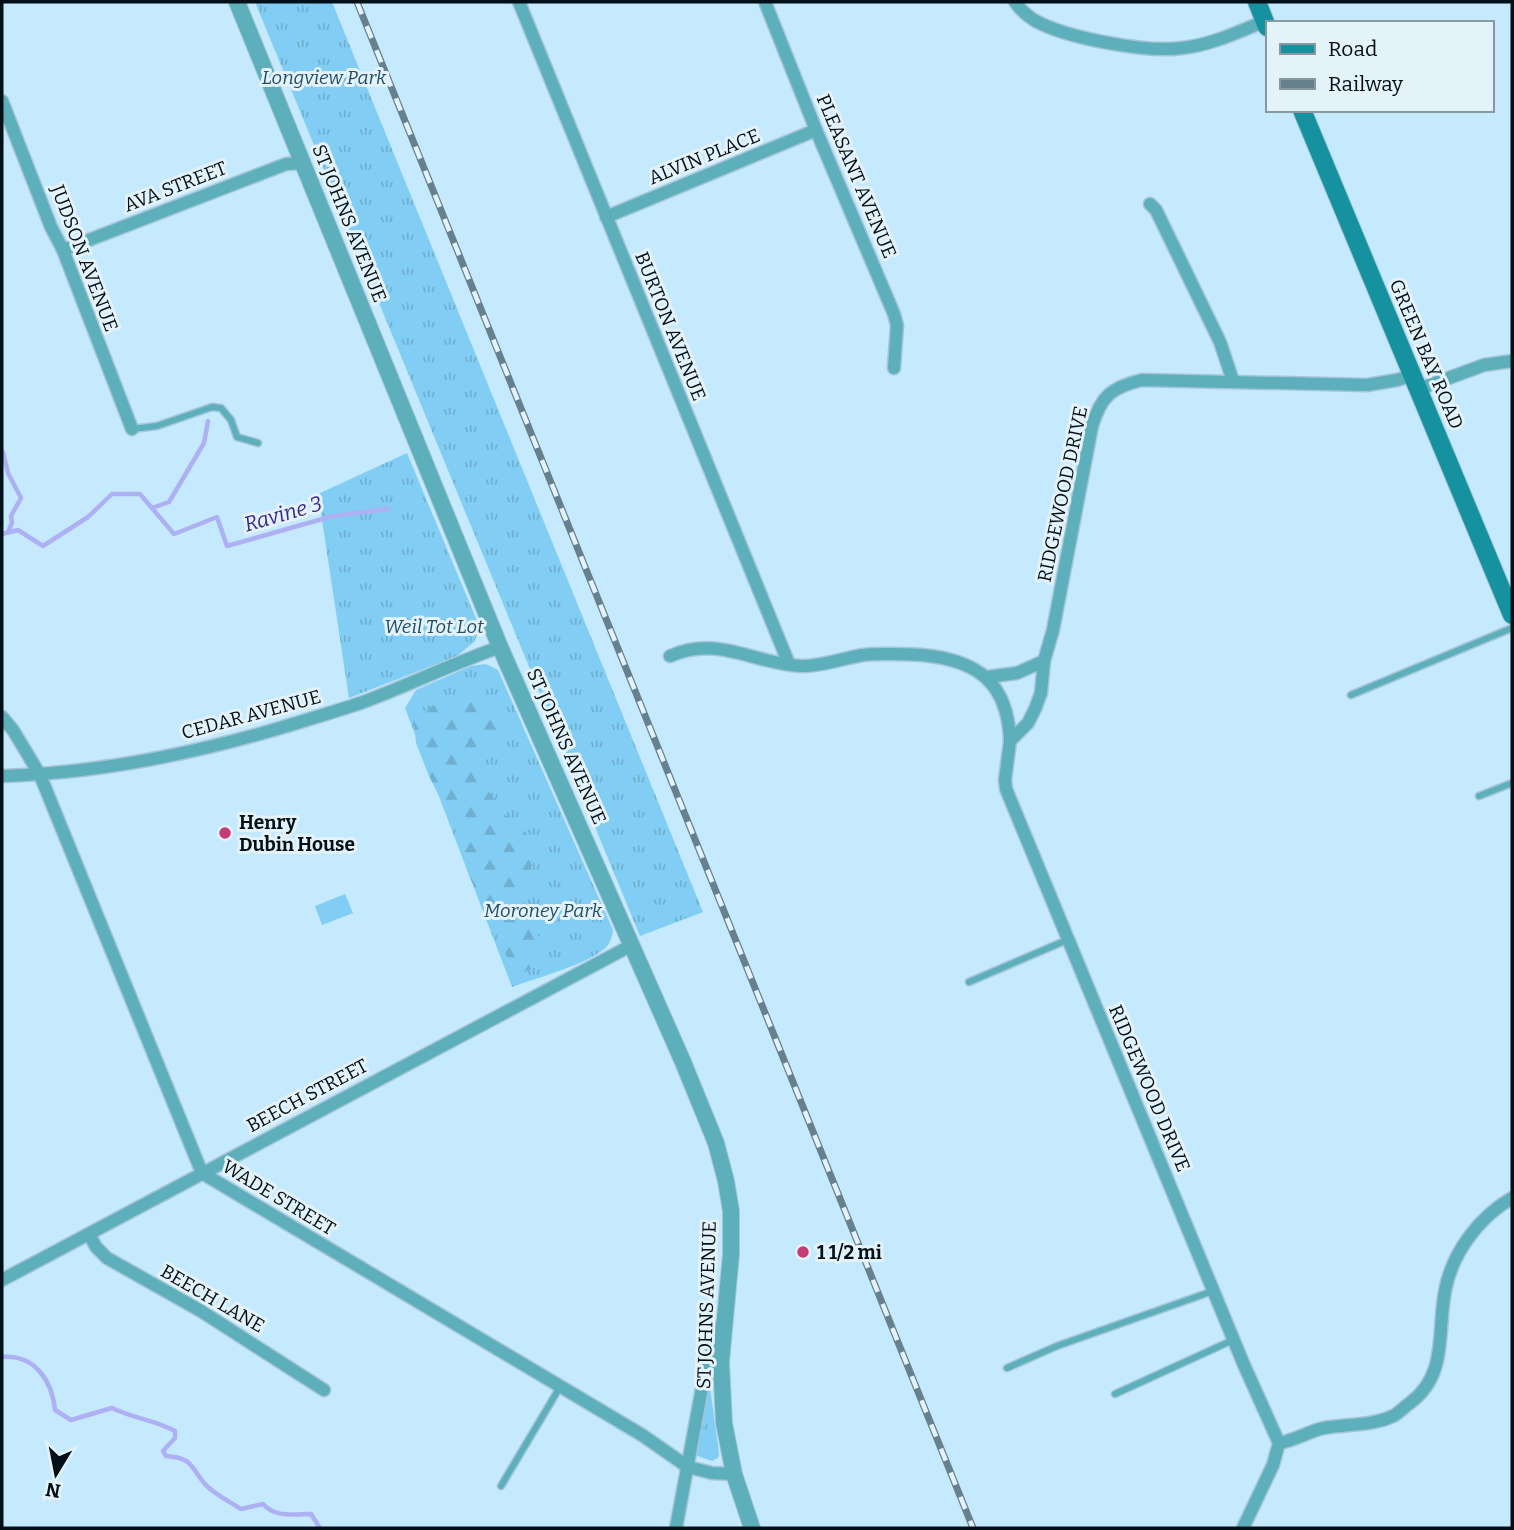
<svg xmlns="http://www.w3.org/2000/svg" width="1514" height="1530" font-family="Bitter,serif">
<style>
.grass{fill:url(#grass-tufts)}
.forest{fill:url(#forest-firs)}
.pitch{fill:#82cdf4}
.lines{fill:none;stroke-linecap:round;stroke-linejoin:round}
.stream{stroke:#aeb0f4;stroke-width:4.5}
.service-casing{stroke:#a6c6d8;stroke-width:9}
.minor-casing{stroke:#a6c6d8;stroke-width:15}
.tertiary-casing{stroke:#a6c6d8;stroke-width:18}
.secondary-casing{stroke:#a6c6d8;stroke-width:20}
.service{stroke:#5dafbb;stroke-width:6}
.minor{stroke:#5dafbb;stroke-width:12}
.tertiary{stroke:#5dafbb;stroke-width:16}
.secondary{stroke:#16919f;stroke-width:18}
.rail-casing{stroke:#67808e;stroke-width:7}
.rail{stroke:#e4f2fa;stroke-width:4.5;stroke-dasharray:13;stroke-linecap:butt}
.poi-dot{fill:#c43b76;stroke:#e4f2fa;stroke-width:2.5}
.labels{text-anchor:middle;stroke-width:6;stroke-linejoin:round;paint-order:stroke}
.park-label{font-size:19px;font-style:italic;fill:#224e64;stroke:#e4f2fa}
.street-label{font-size:19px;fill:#041017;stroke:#e4f2fa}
.poi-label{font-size:19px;font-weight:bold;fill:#041017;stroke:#e4f2fa;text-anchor:start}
.water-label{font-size:21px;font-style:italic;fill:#372888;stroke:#e4f2fa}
</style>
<defs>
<pattern id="grass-tufts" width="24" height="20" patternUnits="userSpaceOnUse" patternTransform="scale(1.75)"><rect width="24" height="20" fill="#82cdf4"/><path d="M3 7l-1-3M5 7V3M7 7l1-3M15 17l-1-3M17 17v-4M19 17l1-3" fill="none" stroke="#6fafd0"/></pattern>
<pattern id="forest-firs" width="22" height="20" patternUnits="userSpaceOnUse" patternTransform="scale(1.75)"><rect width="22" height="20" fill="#82cdf4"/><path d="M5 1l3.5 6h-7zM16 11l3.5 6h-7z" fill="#6fafd0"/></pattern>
</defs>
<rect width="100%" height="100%" fill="#c5e9fd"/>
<g class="grass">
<polygon points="255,2 332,2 703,912 640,936"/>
<polygon points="407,453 480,628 474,642 457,656 349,698 318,494"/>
<path d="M486,664L498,670L613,930C612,935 611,941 608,945C596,962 533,979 512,987L405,708L416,690L471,666Z"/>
<polygon points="710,1387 719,1454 718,1458 712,1461 695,1455 707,1388"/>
</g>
<path class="forest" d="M458,694C488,695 492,699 503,726L485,759L482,781L504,814L522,825L535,852L533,862L523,891L524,903L543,947L541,964L516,976L468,873L461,851L456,822L440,798L429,776L416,743L413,718L442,700Z"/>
<polygon class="pitch" points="345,894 353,913 322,925 315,906"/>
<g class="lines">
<g class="stream">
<polyline points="3,452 8,473 21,498 11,516 12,523 8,532"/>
<polyline points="152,508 169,502 204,443 208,421"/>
<polyline points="2,534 18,530 43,546 88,517 112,494 140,494 174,534 217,517 227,546 333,516 388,509"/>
<path d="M2,1357C34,1354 52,1380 55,1410L71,1420L112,1408C132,1418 155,1420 175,1431V1438L163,1451L166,1456C193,1458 190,1466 204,1483C213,1494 229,1501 241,1509L263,1504C275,1518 294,1514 311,1514L320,1528"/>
</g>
<defs>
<g id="service">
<polyline points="132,429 157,426 212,407 221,408 231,420 237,437 258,443"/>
<polyline points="1351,695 1512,628"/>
<polyline points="1479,796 1512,783"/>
<polyline points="969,982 1067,940"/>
<polyline points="1007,1368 1057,1346 1213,1291"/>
<polyline points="1115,1394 1233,1340"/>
<polyline points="501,1486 560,1387"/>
</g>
<g id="minor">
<polyline points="519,2 789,664"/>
<polyline points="765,2 816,130 894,314 897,325 894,368"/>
<path d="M1015,2C1020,9 1026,15 1034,20C1065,38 1147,53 1182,48C1211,45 1238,32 1265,21"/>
<polyline points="2,101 51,227 63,250 132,429"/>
<polyline points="1150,204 1156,210 1220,342 1233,381"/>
<polyline points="606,217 816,130"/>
<polyline points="63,250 286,164 302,163"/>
<polyline points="1419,389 1484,365 1512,361"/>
<path d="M670,656C718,635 752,663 800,666C821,667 843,658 863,655C883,653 903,654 922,655C978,660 1008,683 1010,741"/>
<polyline points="987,677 1017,673 1044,661"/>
<polyline points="2,717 13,730 40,775 202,1173 642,1435 688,1467 712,1473 734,1474"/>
<path d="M2,776C103,773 203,752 300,722C322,715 344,709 366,701C411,684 454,663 500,647"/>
<polyline points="89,1234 96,1247 107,1258 201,1311 324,1390"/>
<polyline points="2,1280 632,945"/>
<path d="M1279,1443C1297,1440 1309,1431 1324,1428C1346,1424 1372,1426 1393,1416C1399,1413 1404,1407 1410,1403C1448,1375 1437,1332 1445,1291C1452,1253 1479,1217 1512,1198"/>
<polyline points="676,1528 702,1388 719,1327"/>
<path d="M1243,1528L1273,1465L1279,1443L1244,1365L1006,789L1005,780L1010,741L1028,723L1035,709L1041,693L1044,661L1053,630L1092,426C1101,396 1112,387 1142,380L1367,385L1397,380L1413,375"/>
</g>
<polyline id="tertiary" points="237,2 500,647 683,1062 716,1143 726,1181 731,1211 731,1254 721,1362 724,1423 734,1474 752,1528"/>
<g id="secondary">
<polyline points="1257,2 1267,27"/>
<polyline points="1302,110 1512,615"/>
</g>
</defs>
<use href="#service" class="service-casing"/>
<use href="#minor" class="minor-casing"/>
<use href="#tertiary" class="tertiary-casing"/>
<use href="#secondary" class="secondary-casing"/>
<use href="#service" class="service"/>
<use href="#minor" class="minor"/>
<use href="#tertiary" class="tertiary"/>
<use href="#secondary" class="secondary"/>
<defs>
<polyline id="rail" points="357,2 973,1528"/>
</defs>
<use href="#rail" class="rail-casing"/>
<use href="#rail" class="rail"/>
</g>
<g class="poi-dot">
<circle cx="225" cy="833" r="7"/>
<circle cx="803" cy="1252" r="7"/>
</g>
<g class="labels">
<g class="park-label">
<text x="324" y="84">Longview Park</text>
<text x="434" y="633">Weil Tot Lot</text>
<text x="543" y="917">Moroney Park</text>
</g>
<g class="street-label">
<text transform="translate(704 156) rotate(-22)" y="7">ALVIN PLACE</text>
<text transform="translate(857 176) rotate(67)" y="7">PLEASANT AVENUE</text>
<text transform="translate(175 186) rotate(-21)" y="7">AVA STREET</text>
<text transform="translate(350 223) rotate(68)" y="7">ST JOHNS AVENUE</text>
<text transform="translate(85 258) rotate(69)" y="7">JUDSON AVENUE</text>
<text transform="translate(671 326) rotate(68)" y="7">BURTON AVENUE</text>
<text transform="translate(1427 354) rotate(67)" y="7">GREEN BAY ROAD</text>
<text transform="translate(1062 494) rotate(-78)" y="7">RIDGEWOOD DRIVE</text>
<text transform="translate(251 714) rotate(-15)" y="7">CEDAR AVENUE</text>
<text transform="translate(567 746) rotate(66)" y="7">ST JOHNS AVENUE</text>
<text transform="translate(1150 1088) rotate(67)" y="7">RIDGEWOOD DRIVE</text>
<text transform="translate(307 1095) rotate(-28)" y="7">BEECH STREET</text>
<text transform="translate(279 1197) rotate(31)" y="7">WADE STREET</text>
<text transform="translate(213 1298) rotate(30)" y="7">BEECH LANE</text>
<text transform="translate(706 1305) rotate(-88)" y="7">ST JOHNS AVENUE</text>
</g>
<g class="poi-label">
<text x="239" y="829">Henry<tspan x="239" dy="22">Dubin House</tspan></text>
<text x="817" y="1259">1 1/2 mi</text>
</g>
<g class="water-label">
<text transform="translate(283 514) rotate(-16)" y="7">Ravine 3</text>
</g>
</g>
<rect width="1514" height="1530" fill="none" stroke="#041017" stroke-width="7"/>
<rect x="1266" y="21" width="228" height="91" fill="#e4f2fa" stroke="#8a989f" stroke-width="2"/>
<rect x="1280" y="44" width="35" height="10" fill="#16919f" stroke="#8a989f" stroke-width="2"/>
<text x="1328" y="56" font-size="21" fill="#041017">Road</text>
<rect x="1280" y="79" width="35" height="10" fill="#67808e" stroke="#8a989f" stroke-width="2"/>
<text x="1328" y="91" font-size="21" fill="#041017">Railway</text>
<g transform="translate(56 1474) rotate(190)" stroke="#e4f2fa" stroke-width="5" paint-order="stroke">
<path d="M0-5L12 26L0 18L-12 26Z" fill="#041017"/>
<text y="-10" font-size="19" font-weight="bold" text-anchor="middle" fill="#041017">N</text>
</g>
</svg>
